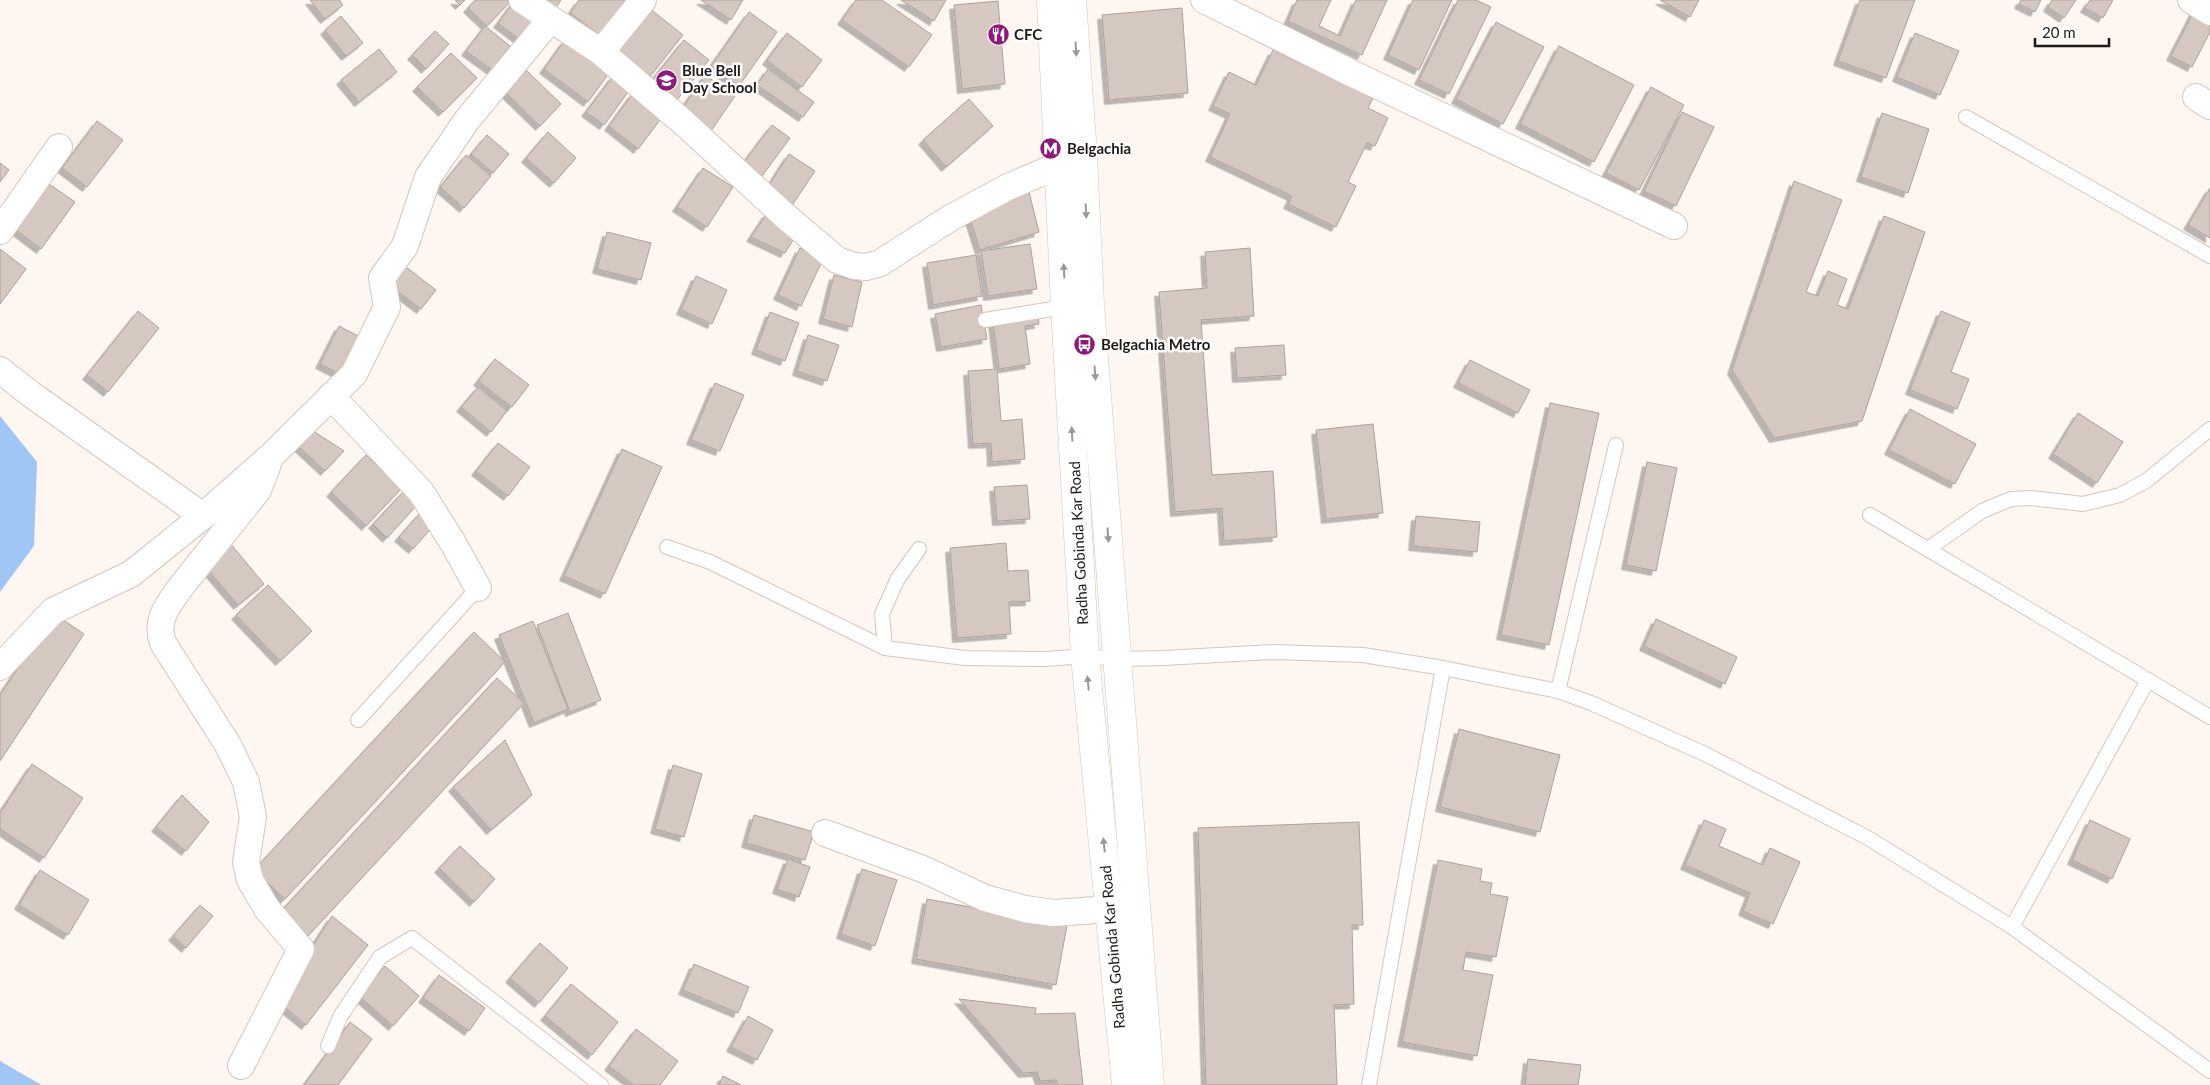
<svg xmlns="http://www.w3.org/2000/svg" width="2210" height="1085" font-family="Lato,sans-serif">
<style>
.water{fill:#a0c6f6}
.building{fill:#d5c8c1;stroke:#aea19b;filter:url(#shadow)}
.lines{fill:none;stroke-linecap:round;stroke-linejoin:round}
.lane-casing{stroke:#d4c7bf;stroke-width:16}
.street-casing{stroke:#d4c7bf;stroke-width:28}
.primary-casing{stroke:#d4c7bf;stroke-width:29}
.lane{stroke:#fff;stroke-width:14}
.street{stroke:#fff;stroke-width:26}
.primary{stroke:#fff;stroke-width:28}
.oneway{fill:#9a9897}
.labels{text-anchor:middle;stroke-width:5;stroke-linejoin:round;paint-order:stroke}
.poi-label{font-size:15px;font-weight:bold;fill:#1f1a17;stroke:#fff;text-anchor:start}
.street-label{font-size:15px;fill:#1f1a17;stroke:#fff}
</style>
<defs>
<filter id="shadow"><feDropShadow dx="-4.5" dy="4.5" stdDeviation="0" flood-color="#0004"/></filter>
</defs>
<rect width="100%" height="100%" fill="#fef6f1"/>
<g class="water">
<polygon points="0,416 37,462 34,546 0,592"/>
<polygon points="0,1061 38,1083 41,1085 0,1085"/>
</g>
<g class="building">
<polygon points="310,0 339,0 343,5 325,19"/>
<polygon points="455,0 465,0 460,5"/>
<polygon points="475,0 510,0 511,1 487,26 468,8"/>
<polygon points="515,0 537,17 519,39 498,23"/>
<polygon points="535,0 561,0 553,12"/>
<polygon points="579,0 627,0 601,36 570,13"/>
<polygon points="701,0 743,0 731,20"/>
<polygon points="856,0 882,0 932,35 909,67 842,20"/>
<polygon points="901,0 946,0 934,21"/>
<polygon points="1297,0 1331,0 1319,26 1340,36 1356,0 1387,0 1362,55 1288,21"/>
<polygon points="1413,0 1452,0 1419,70 1388,55"/>
<polygon points="1458,0 1476,0 1491,7 1449,94 1419,80"/>
<polygon points="1660,0 1699,0 1690,17"/>
<polygon points="1860,0 1915,0 1886,78 1838,61"/>
<polygon points="2021,0 2041,0 2035,12 2019,4"/>
<polygon points="2052,0 2076,0 2064,18 2048,7"/>
<polygon points="2090,0 2113,0 2103,18 2085,8"/>
<polygon points="998,1 1005,84 962,89 954,5"/>
<polygon points="644,4 683,35 649,78 610,46"/>
<polygon points="1182,8 1188,93 1109,100 1102,15"/>
<polygon points="2194,11 2210,20 2210,32 2192,67 2171,56"/>
<polygon points="749,12 777,32 739,86 711,66"/>
<polygon points="341,16 363,43 346,56 325,30"/>
<polygon points="1496,22 1544,47 1503,124 1456,99"/>
<polygon points="485,26 510,46 492,70 466,51"/>
<polygon points="435,31 449,44 426,69 412,55"/>
<polygon points="787,33 822,60 802,87 767,60"/>
<polygon points="1915,33 1959,51 1940,95 1897,77"/>
<polygon points="565,40 609,73 588,102 544,69"/>
<polygon points="684,40 709,60 677,100 652,80"/>
<polygon points="1559,46 1634,85 1594,162 1520,124"/>
<polygon points="379,49 397,72 359,102 341,80"/>
<polygon points="1273,50 1373,98 1368,108 1388,118 1375,146 1367,143 1348,182 1356,186 1336,227 1288,204 1292,196 1210,157 1230,114 1213,106 1229,72 1256,85"/>
<polygon points="451,53 477,78 443,112 417,87"/>
<polygon points="523,67 561,104 540,126 502,89"/>
<polygon points="768,69 814,102 803,117 757,85"/>
<polygon points="705,75 735,96 711,131 681,110"/>
<polygon points="613,76 631,88 604,125 586,112"/>
<polygon points="1651,87 1684,105 1639,190 1606,173"/>
<polygon points="633,93 663,116 638,149 609,126"/>
<polygon points="969,99 993,126 946,167 923,140"/>
<polygon points="1682,112 1714,127 1676,206 1644,191"/>
<polygon points="1882,113 1929,129 1908,193 1861,177"/>
<polygon points="97,121 123,140 87,187 62,168"/>
<polygon points="772,125 790,138 759,180 741,166"/>
<polygon points="548,132 576,158 554,183 526,158"/>
<polygon points="487,135 509,154 493,173 471,154"/>
<polygon points="789,154 815,171 789,210 764,193"/>
<polygon points="466,155 491,176 464,208 440,187"/>
<polygon points="0,163 9,170 0,182"/>
<polygon points="703,168 733,187 707,227 677,207"/>
<polygon points="1794,181 1842,200 1806,292 1818,296 1828,271 1847,279 1837,305 1848,309 1884,216 1925,232 1862,421 1774,438 1732,370"/>
<polygon points="49,184 75,202 41,249 16,230"/>
<polygon points="2210,188 2210,238 2188,225"/>
<polygon points="1029,192 1039,232 980,250 970,219"/>
<polygon points="767,213 795,237 785,253 751,237"/>
<polygon points="607,232 651,243 641,280 597,269"/>
<polygon points="1030,244 1037,289 988,296 981,251"/>
<polygon points="800,248 823,259 801,306 778,295"/>
<polygon points="1250,248 1254,316 1201,320 1212,475 1273,471 1277,537 1224,541 1222,508 1175,512 1159,292 1207,288 1205,252"/>
<polygon points="0,249 26,269 0,304"/>
<polygon points="976,255 982,296 933,305 927,263"/>
<polygon points="402,264 436,290 421,309 387,283"/>
<polygon points="834,275 862,282 852,327 823,319"/>
<polygon points="696,276 727,290 712,324 681,310"/>
<polygon points="981,305 987,339 941,347 935,314"/>
<polygon points="138,311 159,328 108,392 87,375"/>
<polygon points="1941,311 1970,323 1951,372 1969,379 1957,409 1910,390"/>
<polygon points="770,312 799,323 785,361 756,350"/>
<polygon points="1038,315 1039,324 1025,326 1030,364 999,369 993,322"/>
<polygon points="339,326 360,337 342,375 320,364"/>
<polygon points="808,335 839,345 827,381 797,371"/>
<polygon points="1284,345 1286,375 1237,378 1235,348"/>
<polygon points="495,359 529,385 512,407 478,381"/>
<polygon points="1470,360 1530,390 1518,413 1458,383"/>
<polygon points="997,369 1001,421 1022,419 1025,459 992,462 991,443 973,444 968,371"/>
<polygon points="715,383 744,395 720,451 691,440"/>
<polygon points="478,387 507,411 491,432 461,407"/>
<polygon points="1550,403 1599,413 1549,645 1501,635"/>
<polygon points="1910,409 1976,444 1955,484 1889,450"/>
<polygon points="2078,413 2123,442 2097,483 2053,454"/>
<polygon points="1373,424 1383,513 1326,519 1316,430"/>
<polygon points="307,427 344,451 325,471 295,443"/>
<polygon points="498,443 530,467 508,496 476,471"/>
<polygon points="622,449 662,467 605,594 564,576"/>
<polygon points="366,455 402,488 366,526 331,492"/>
<polygon points="1647,462 1677,468 1656,571 1626,565"/>
<polygon points="1027,485 1030,519 997,521 994,487"/>
<polygon points="403,492 417,505 387,538 373,524"/>
<polygon points="420,513 434,525 413,549 399,537"/>
<polygon points="1416,516 1480,522 1477,552 1413,546"/>
<polygon points="229,542 264,584 238,605 203,564"/>
<polygon points="1006,543 1008,571 1028,570 1030,601 1009,602 1011,634 957,638 950,548"/>
<polygon points="268,585 312,631 280,661 236,615"/>
<polygon points="568,613 601,700 570,712 537,625"/>
<polygon points="54,614 84,634 0,761 0,695"/>
<polygon points="1656,619 1737,657 1725,684 1644,646"/>
<polygon points="533,621 568,709 534,723 499,635"/>
<polygon points="474,632 505,662 285,899 254,870"/>
<polygon points="497,678 524,703 308,936 281,911"/>
<polygon points="1459,729 1560,755 1540,832 1440,807"/>
<polygon points="505,740 532,795 491,830 453,787"/>
<polygon points="32,764 83,798 44,858 0,829 0,813"/>
<polygon points="673,765 702,774 684,837 655,829"/>
<polygon points="182,795 209,822 186,851 156,827"/>
<polygon points="754,815 814,832 805,860 746,843"/>
<polygon points="1704,820 1726,829 1719,846 1763,865 1770,848 1800,862 1773,924 1743,911 1750,893 1685,865"/>
<polygon points="2090,820 2130,839 2112,879 2072,860"/>
<polygon points="1359,822 1363,925 1352,925 1354,1004 1334,1005 1337,1085 1206,1085 1198,828"/>
<polygon points="460,846 495,879 474,902 439,868"/>
<polygon points="788,859 810,867 799,897 777,889"/>
<polygon points="1438,860 1482,869 1480,881 1492,883 1490,894 1508,897 1496,957 1466,952 1463,970 1493,975 1477,1056 1402,1042"/>
<polygon points="862,869 897,880 875,946 841,934"/>
<polygon points="40,870 89,900 68,935 19,905"/>
<polygon points="927,899 1067,925 1056,985 916,959"/>
<polygon points="200,905 213,916 186,948 173,936"/>
<polygon points="332,916 368,945 306,1025 277,1001"/>
<polygon points="540,943 568,968 539,1003 510,978"/>
<polygon points="694,964 749,987 738,1013 683,990"/>
<polygon points="385,966 419,996 393,1026 359,996"/>
<polygon points="439,975 485,1008 469,1031 423,998"/>
<polygon points="571,984 618,1022 592,1055 545,1016"/>
<polygon points="959,999 1036,1008 1035,1014 1075,1013 1083,1085 1058,1085 1056,1080 1040,1081 1037,1072 1023,1073"/>
<polygon points="748,1016 773,1030 757,1060 731,1047"/>
<polygon points="350,1022 372,1039 338,1085 304,1085"/>
<polygon points="636,1029 678,1061 660,1085 634,1085 609,1066"/>
<polygon points="1528,1059 1581,1065 1578,1085 1525,1085"/>
<polygon points="723,1076 741,1085 719,1085"/>
</g>
<g class="lines">
<defs>
<g id="lane">
<polyline points="1966,117 2210,256"/>
<polyline points="985,320 1065,307"/>
<polyline points="1870,515 2210,717"/>
<polyline points="667,547 710,562 885,648 965,658 1046,659 1085,656 1118,659 1164,658 1274,652 1363,655 1443,668 1558,691 1591,703 1705,754 1868,838 2012,927 2210,1071"/>
<polyline points="1928,549 1982,511 2011,499 2031,498 2083,504 2120,495 2146,481 2210,429"/>
<polyline points="885,648 882,614 897,580 919,549"/>
<polyline points="1558,691 1616,445"/>
<polyline points="358,720 478,588"/>
<polyline points="2012,927 2148,680"/>
<polyline points="328,1046 340,1017 380,957 412,938 601,1085"/>
<polyline points="1369,1085 1443,668"/>
</g>
<g id="street">
<polyline points="522,0 601,52 684,123 784,215 837,260 854,266 866,267 880,263 952,217 1008,187 1078,157"/>
<polyline points="1204,0 1351,73 1674,226"/>
<polyline points="2191,0 2210,12"/>
<polyline points="601,52 643,0"/>
<polyline points="2196,97 2210,106"/>
<polyline points="0,231 59,147"/>
<polyline points="0,370 32,395 203,516"/>
<polyline points="331,396 421,492 453,543 478,588"/>
<polyline points="0,667 53,611 131,574 203,516 271,456 354,374 387,307 382,278 405,246 428,177 467,120 550,20"/>
<polyline points="825,833 925,870 985,898 1025,909 1054,913 1110,909"/>
<path d="M241,1066L301,949L267,909L250,880L246,862L253,817L246,782L228,745L163,643C155,621 167,606 180,588L258,490L268,464"/>
</g>
<g id="primary">
<polyline points="1051,0 1065,307 1085,656 1126,1085"/>
<polyline points="1072,0 1083,155 1090,305 1150,1085"/>
</g>
</defs>
<use href="#lane" class="lane-casing"/>
<use href="#street" class="street-casing"/>
<use href="#primary" class="primary-casing"/>
<use href="#lane" class="lane"/>
<use href="#street" class="street"/>
<use href="#primary" class="primary"/>
</g>
<defs><path id="oneway-solid" d="M-6-.8H1V-3.2L6.5 0L1 3.2V.8H-6Z" transform="scale(1.25)"/></defs>
<g class="oneway">
<use href="#oneway-solid" transform="translate(1076 49) rotate(86)"/>
<use href="#oneway-solid" transform="translate(1086 211) rotate(87)"/>
<use href="#oneway-solid" transform="translate(1064 271) rotate(-93)"/>
<use href="#oneway-solid" transform="translate(1095 373) rotate(86)"/>
<use href="#oneway-solid" transform="translate(1072 434) rotate(-93)"/>
<use href="#oneway-solid" transform="translate(1108 535) rotate(86)"/>
<use href="#oneway-solid" transform="translate(1088 683) rotate(-96)"/>
<use href="#oneway-solid" transform="translate(1104 845) rotate(-96)"/>
</g>
<defs>
<symbol id="restaurant-disc" viewBox="-11 -11 22 22"><circle r="9.5" fill="#8e197a" stroke="#fff"/><path d="M-5-6h1v4h1v-4h1v4h1v-4h1v5L-1.5 .5V6h-2V.5L-5-1ZM5-6V6H3V1.5H1.5Q1.5-4 5-6Z" fill="#fff"/></symbol>
<symbol id="school-disc" viewBox="-11 -11 22 22"><circle r="9.5" fill="#8e197a" stroke="#fff"/><path d="M0-5L7-2L0 1L-7-2ZM-4 1L0 2.5L4 1V4Q0 6-4 4Z" fill="#fff"/></symbol>
<symbol id="metro-disc" viewBox="-11 -11 22 22"><circle r="9.5" fill="#8e197a" stroke="#fff"/><path d="M-5.5 5V-5H-3L0 0L3-5H5.5V5H3V-.5L0 4L-3-.5V5Z" fill="#fff"/></symbol>
<symbol id="bus-disc" viewBox="-11 -11 22 22"><circle r="9.5" fill="#8e197a" stroke="#fff"/><path d="M-5-6H5V4H4V6H2V4H-2V6H-4V4H-5ZM-3.5-4V0h7V-4ZM-3.5 1.2v1.5H-2V1.2ZM2 1.2v1.5H3.5V1.2Z" fill="#fff"/></symbol>
</defs>
<g fill-rule="evenodd">
<use href="#restaurant-disc" x="986" y="22" width="25" height="25"/>
<use href="#school-disc" x="654" y="68" width="25" height="25"/>
<use href="#metro-disc" x="1038" y="136" width="25" height="25"/>
<use href="#bus-disc" x="1072" y="332" width="25" height="25"/>
</g>
<g class="labels">
<g class="poi-label">
<text x="1014" y="40">CFC</text>
<text x="682" y="76">Blue Bell<tspan x="682" dy="17">Day School</tspan></text>
<text x="1067" y="154">Belgachia</text>
<text x="1101" y="350">Belgachia Metro</text>
</g>
<g class="street-label">
<text transform="translate(1079 543) rotate(-93)" y="5">Radha Gobinda Kar Road</text>
<text transform="translate(1113 947) rotate(-95)" y="5">Radha Gobinda Kar Road</text>
</g>
</g>
<path d="M2035 38v8h74v-8" fill="none" stroke="#1f1a17" stroke-width="2.5"/>
<text x="2042" y="38" font-size="15" fill="#1f1a17" stroke="#ffffff" stroke-width="4" paint-order="stroke">20 m</text>
</svg>
